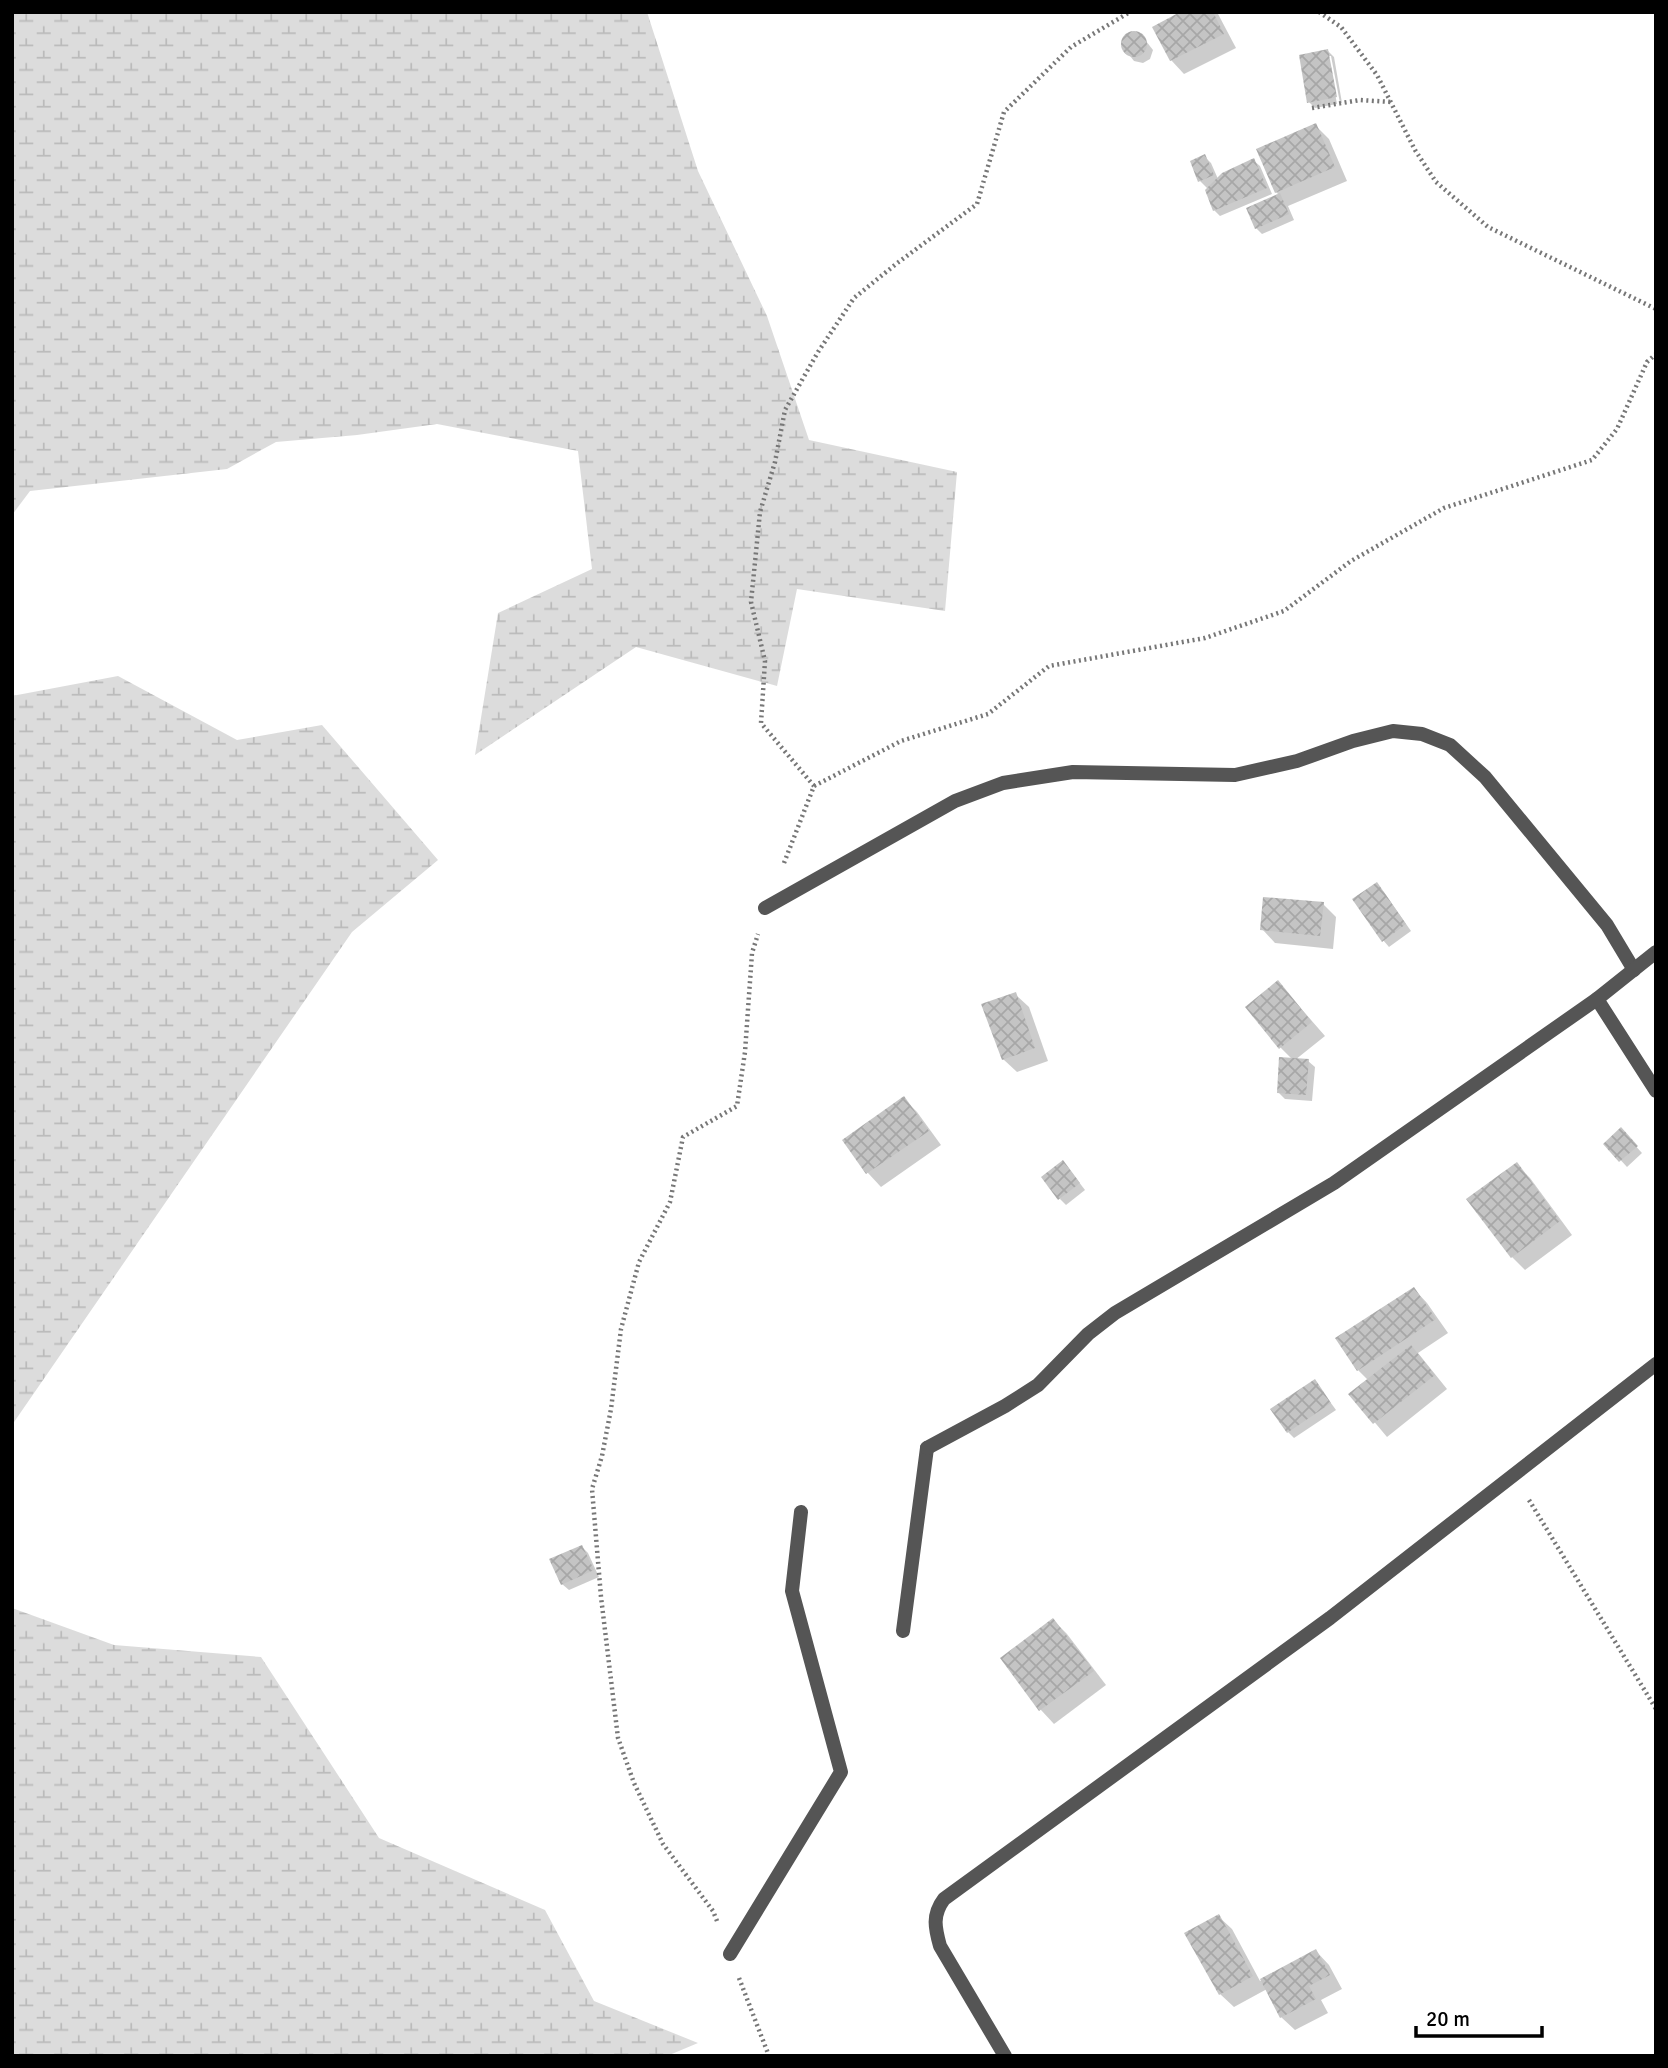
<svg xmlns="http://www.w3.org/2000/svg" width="1668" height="2068" font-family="Signika,sans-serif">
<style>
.wetland{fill:url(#wetland-marsh)}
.shadow{fill:#0003}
.building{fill:url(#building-cross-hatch)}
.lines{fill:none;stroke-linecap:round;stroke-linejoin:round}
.path{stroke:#777;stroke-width:4.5;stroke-dasharray:2 3.5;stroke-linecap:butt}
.lane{stroke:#555;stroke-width:14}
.street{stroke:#555;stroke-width:14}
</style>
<defs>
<pattern id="wetland-marsh" width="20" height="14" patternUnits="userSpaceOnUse" patternTransform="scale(1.75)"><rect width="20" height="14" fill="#dcdcdc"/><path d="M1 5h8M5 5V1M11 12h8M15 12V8" fill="none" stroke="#bbb"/></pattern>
<pattern id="building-cross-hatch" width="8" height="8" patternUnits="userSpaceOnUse" patternTransform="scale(1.75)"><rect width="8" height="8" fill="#c4c4c4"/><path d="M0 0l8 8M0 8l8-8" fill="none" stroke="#a7a7a7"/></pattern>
</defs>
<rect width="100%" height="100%" fill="#fff"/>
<g class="wetland">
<polygon points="12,12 647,12 698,171 767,316 809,440 957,472 945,611 797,589 777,686 636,647 475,755 498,613 592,569 578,451 437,424 357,435 276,442 227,469 30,491 12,515"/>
<polygon points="118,676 237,740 322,725 438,860 352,932 12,1425 12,696"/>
<polygon points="12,1608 114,1645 261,1657 379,1838 545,1910 594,2001 698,2043 667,2056 12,2056"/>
</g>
<g class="shadow">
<polygon points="1184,12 1217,12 1236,48 1184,74 1171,60"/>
<polygon points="1132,33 1142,36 1153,50 1150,59 1143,63 1134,61 1122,46 1125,37"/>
<polygon points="1328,51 1334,57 1342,103 1340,103 1331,56 1328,56 1337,104 1315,108 1309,102"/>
<polygon points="1316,126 1329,139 1347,181 1288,206 1294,220 1262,234 1256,228 1279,195 1276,192"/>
<polygon points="1205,157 1211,163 1218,179 1253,160 1260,166 1272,194 1220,216 1214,210 1208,189 1200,181 1192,162"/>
<polygon points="1383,891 1411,931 1389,947 1383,940"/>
<polygon points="1323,904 1336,917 1333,949 1275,943 1262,929"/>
<polygon points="1278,982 1325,1036 1295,1060 1308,1061 1315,1067 1312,1101 1285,1099 1279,1093 1293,1060 1281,1048"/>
<polygon points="1015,994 1029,1007 1048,1061 1017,1072 1003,1059"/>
<polygon points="904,1099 917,1112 941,1145 881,1187 868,1173 844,1140"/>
<polygon points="1621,1130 1642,1153 1627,1167 1606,1144"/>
<polygon points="1517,1165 1530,1178 1572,1235 1525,1270 1512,1257"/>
<polygon points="1069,1169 1085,1190 1066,1205 1060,1199"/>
<polygon points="1414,1289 1427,1303 1448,1333 1418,1353 1447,1389 1387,1437 1351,1394 1368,1380 1358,1370"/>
<polygon points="1315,1381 1336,1410 1294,1438 1288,1432"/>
<polygon points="582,1547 588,1553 599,1577 569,1590 562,1584"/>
<polygon points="1053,1620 1067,1634 1106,1685 1054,1724 1041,1710 1002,1659"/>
<polygon points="1218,1916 1232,1929 1260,1981 1316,1951 1329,1965 1342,1989 1321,2000 1328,2013 1295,2030 1281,2017 1267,1989 1234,2007 1220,1994"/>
</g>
<g class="building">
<polygon points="1180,12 1213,12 1224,34 1170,61 1152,27"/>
<circle cx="1134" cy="44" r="13"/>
<polygon points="1328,49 1337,97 1307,103 1299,55"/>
<polygon points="1316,123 1335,167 1275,193 1256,149"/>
<polygon points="1205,154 1214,175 1198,182 1190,161"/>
<polygon points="1254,158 1267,188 1213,211 1205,190 1222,173"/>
<polygon points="1280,193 1289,214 1255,229 1246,208"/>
<polygon points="1377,882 1406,924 1382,942 1352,899"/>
<polygon points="1263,897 1324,902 1320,936 1260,930"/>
<polygon points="1278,980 1312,1022 1279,1049 1245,1007"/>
<polygon points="1016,992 1035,1048 1002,1060 981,1004"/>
<polygon points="1279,1057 1309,1059 1306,1095 1277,1093"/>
<polygon points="904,1096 929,1131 866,1174 842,1140"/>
<polygon points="1621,1127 1638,1146 1619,1162 1603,1144"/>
<polygon points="1063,1160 1080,1183 1058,1200 1041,1177"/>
<polygon points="1517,1162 1560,1221 1511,1258 1466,1199"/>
<polygon points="1414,1287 1436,1319 1357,1371 1335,1338"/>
<polygon points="1411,1345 1435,1375 1373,1424 1348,1394"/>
<polygon points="1315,1379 1331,1403 1287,1433 1270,1409"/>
<polygon points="582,1545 594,1570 561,1585 549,1559"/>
<polygon points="1053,1618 1094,1671 1039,1711 1000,1658"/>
<polygon points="1219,1914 1253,1976 1219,1995 1184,1933"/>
<polygon points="1316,1949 1330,1975 1309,1986 1316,1999 1280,2018 1260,1979"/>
</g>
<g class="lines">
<g class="path">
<polyline points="1319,12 1341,27 1377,75 1415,150 1436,182 1488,227 1656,309"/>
<polyline points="1312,108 1360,100 1391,102"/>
<polyline points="814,786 901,741 988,714 1049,666 1205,638 1284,611 1351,561 1444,508 1592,460 1617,429 1647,362 1656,354"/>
<polyline points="784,863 814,786 761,723 765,661 751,602 760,512 775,462 785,410 818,352 854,298 896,264 977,204 1004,112 1071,47 1130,12"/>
<polyline points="1529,1500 1656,1709"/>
<polyline points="717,1921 713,1911 663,1844 634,1783 618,1738 601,1597 592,1489 602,1456 611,1409 621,1329 639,1262 670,1202 683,1137 737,1106 745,1052 752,953 758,934"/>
<polyline points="739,1978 769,2056"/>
</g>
<polyline class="lane" points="903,1631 927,1448"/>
<g class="street">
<polyline points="765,908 955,801 1003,783 1073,772 1235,775 1297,761 1353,741 1393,731 1422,734 1450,745 1485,777 1607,925 1634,970"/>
<polyline points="1597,999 1656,1091"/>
<polyline points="927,1448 1005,1406 1038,1385 1088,1334 1115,1313 1334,1183 1597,999 1656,952"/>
<polyline points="730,1954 841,1772 792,1591 801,1512"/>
<path d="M1005,2056L940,1946C935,1928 932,1915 944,1899L1330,1618L1656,1364"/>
</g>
</g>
<rect width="1668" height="2068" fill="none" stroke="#000000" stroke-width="28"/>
<path d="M1416 2026v10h126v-10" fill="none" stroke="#000000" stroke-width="3.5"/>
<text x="1426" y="2026" font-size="21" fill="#000000" stroke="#ffffff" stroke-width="5" paint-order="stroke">20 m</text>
</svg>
